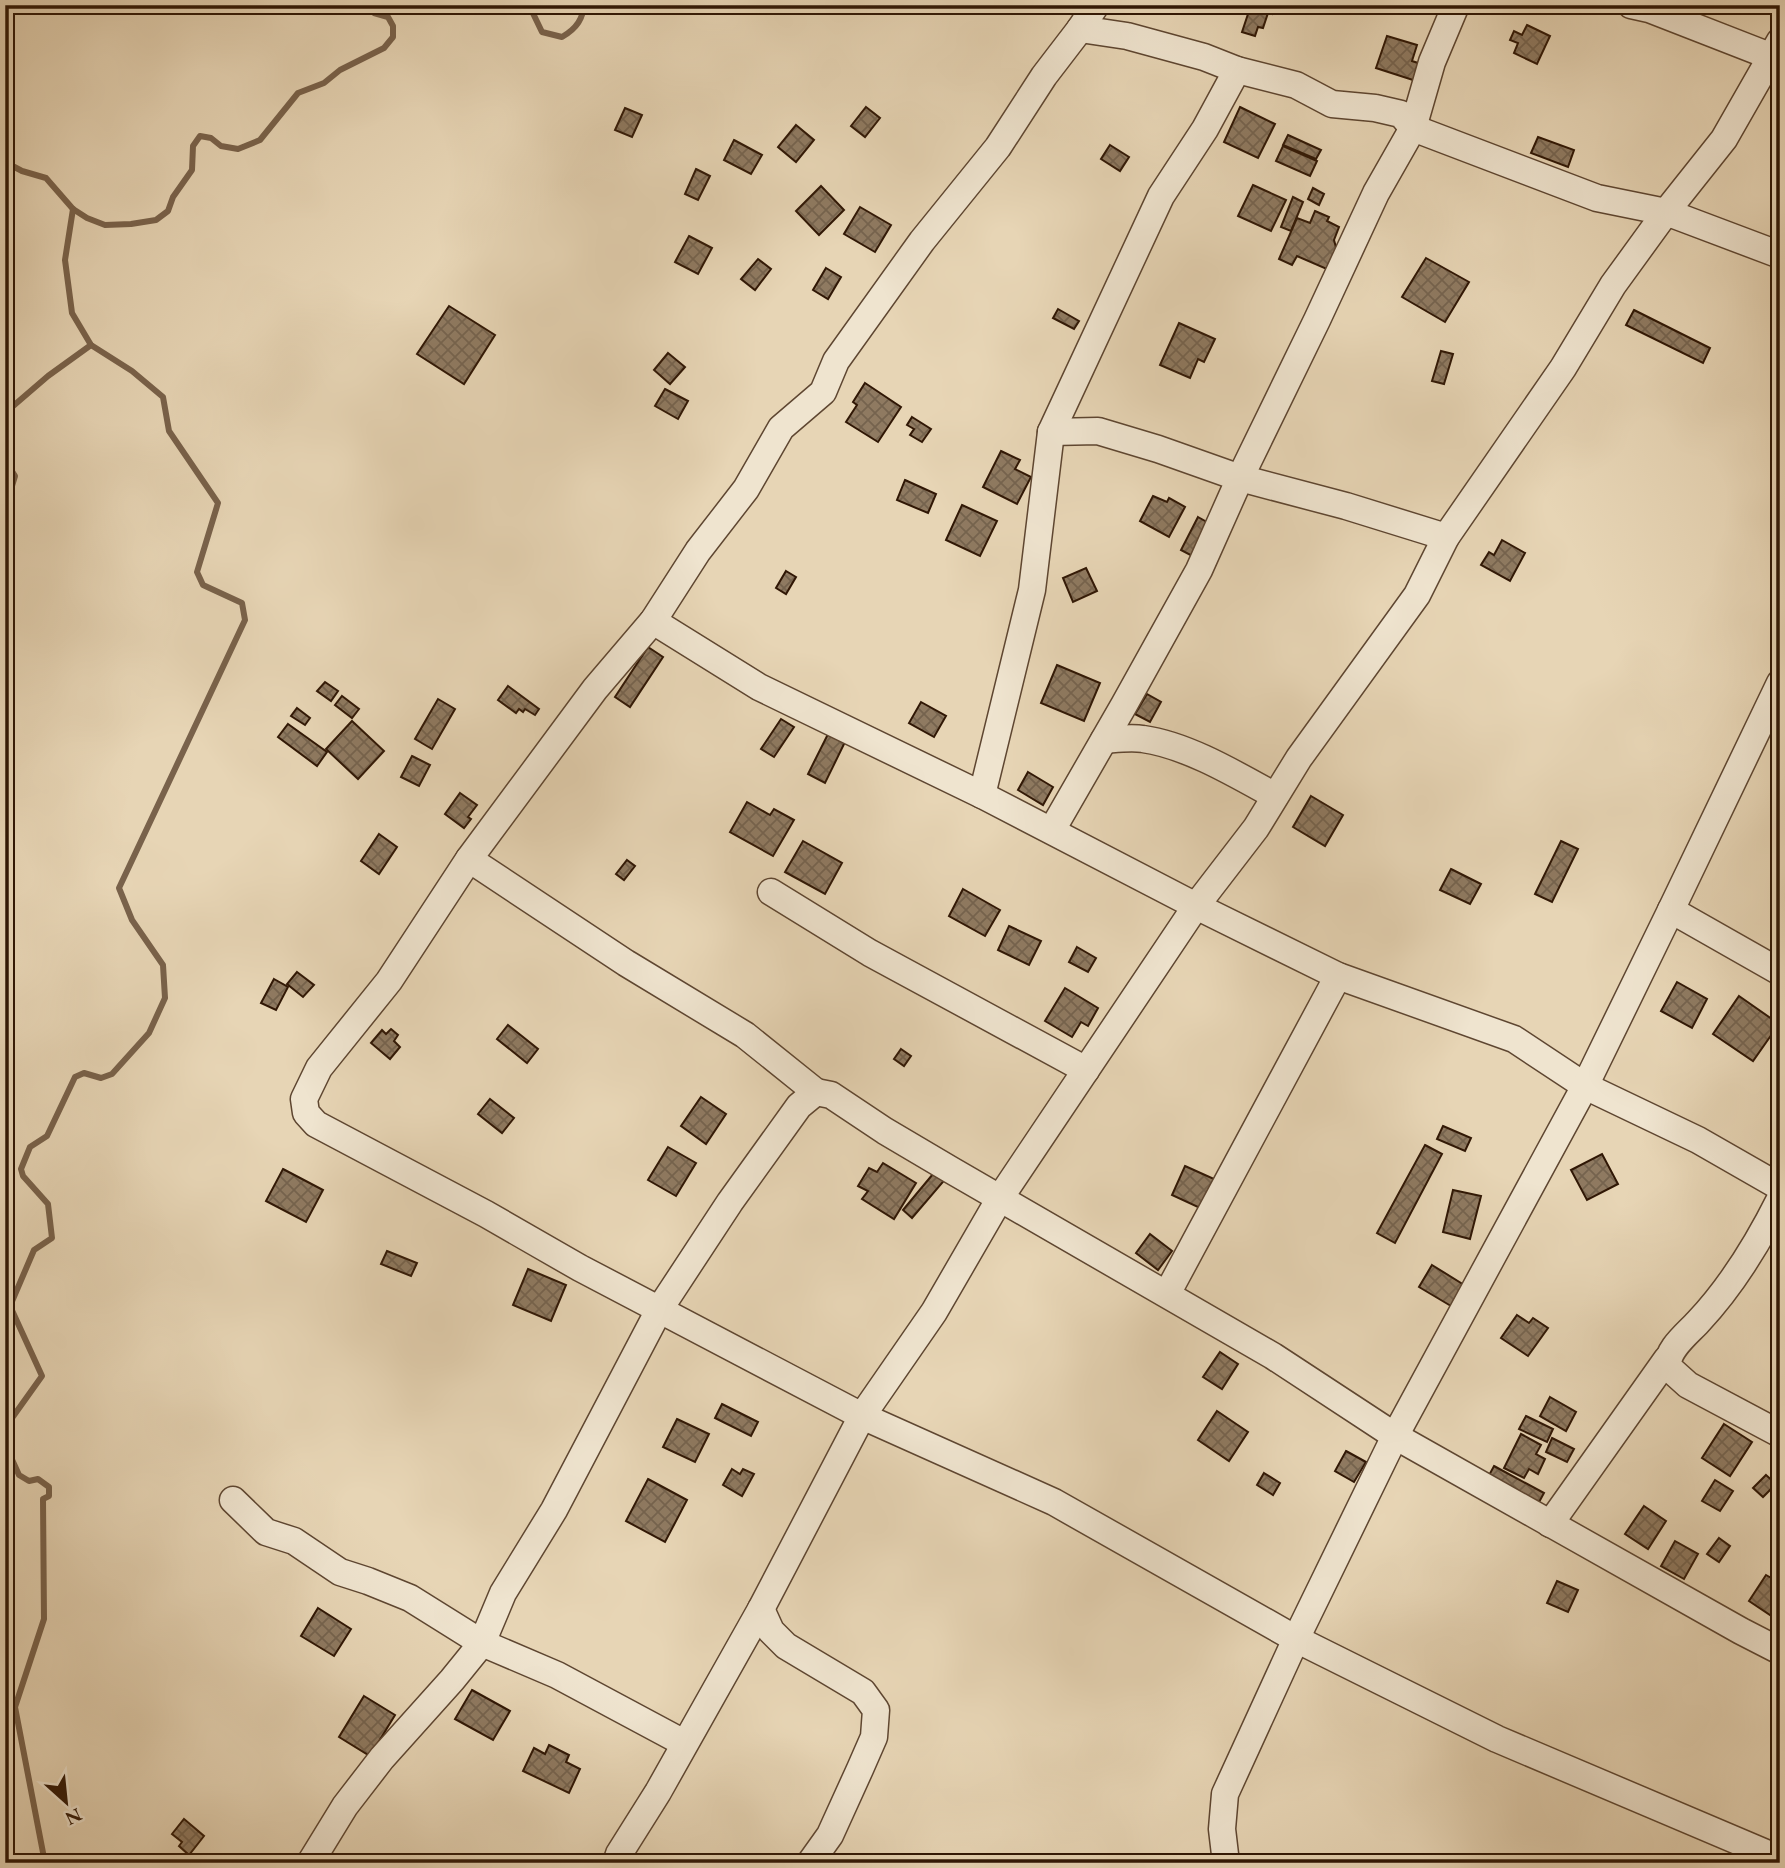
<svg xmlns="http://www.w3.org/2000/svg" width="1785" height="1868" font-family="'EB Garamond',serif">
<style>
.lines{fill:none;stroke-linecap:round;stroke-linejoin:round}
.stream{stroke:#79624b;stroke-width:6}
.building{fill:url(#building-cross-hatch);stroke:#301705;stroke-width:2}
.minor-casing{stroke:#5e4631;stroke-width:29}
.minor{stroke:#efe4cf;stroke-width:26}
</style>
<defs>
<pattern id="building-cross-hatch" width="8" height="8" patternUnits="userSpaceOnUse" patternTransform="scale(1.75)"><rect width="8" height="8" fill="#8f7a61"/><path d="M0 0l8 8M0 8l8-8" fill="none" stroke="#75634e"/></pattern>
</defs>
<rect width="100%" height="100%" fill="#e7d5b5"/>
<filter id="stains"><feTurbulence type="fractalNoise" baseFrequency=".00286" numOctaves="4"/><feColorMatrix values="0 0 0 0 .2 0 0 0 0 .09 0 0 0 0 .02 0 0 0 .5 -.17"/></filter>
<radialGradient id="worn" r=".72"><stop offset=".6" stop-color="#630" stop-opacity="0"/><stop offset="1" stop-color="#630" stop-opacity=".3"/></radialGradient>
<g class="lines">
<g class="stream">
<path d="M529,5L542,32L562,37C574,30 584,20 583,5"/>
<polyline points="5,162 22,171 46,178 73,209 87,218 105,225 131,224 156,220 168,211 173,197 192,170 193,146 200,136 211,138 221,146 238,149 260,140 298,93 324,83 340,70 384,48 393,37 393,26 388,17 374,13 366,5"/>
<polyline points="5,413 48,376 91,345"/>
<polyline points="5,460 15,476 11,489 5,494"/>
<polyline points="45,1863 15,1707 44,1619 43,1499 49,1496 49,1487 38,1479 29,1481 19,1475 9,1453 12,1418 42,1376 10,1306 34,1250 52,1238 48,1204 23,1176 21,1169 30,1147 47,1136 75,1077 84,1073 101,1078 112,1074 149,1033 165,998 163,965 132,920 119,888 245,620 242,603 203,585 197,572 218,503 169,431 163,397 132,371 91,345 72,313 65,260 73,209"/>
</g>
</g>
<g class="building">
<polygon points="1251,5 1275,5 1272,14 1268,13 1263,28 1258,27 1255,36 1242,32"/>
<polygon points="1527,25 1550,36 1537,64 1514,53 1518,43 1510,40 1514,31 1522,35"/>
<polygon points="1387,36 1417,45 1412,61 1421,64 1416,81 1376,68"/>
<polygon points="866,107 880,118 865,137 851,126"/>
<polygon points="1240,107 1275,124 1258,158 1224,142"/>
<polygon points="625,108 642,115 632,137 615,130"/>
<polygon points="796,125 814,140 796,162 778,147"/>
<polygon points="1288,135 1321,150 1316,159 1283,145"/>
<polygon points="1538,137 1574,150 1568,167 1531,153"/>
<polygon points="734,140 762,155 751,174 724,160"/>
<polygon points="1110,145 1129,157 1120,171 1101,159"/>
<polygon points="1283,146 1317,161 1310,176 1276,161"/>
<polygon points="696,169 710,176 698,200 685,194"/>
<polygon points="1253,185 1286,200 1271,231 1238,216"/>
<polygon points="821,186 844,210 819,235 796,211"/>
<polygon points="1313,188 1324,194 1319,205 1308,199"/>
<polygon points="1293,197 1303,202 1291,231 1281,227"/>
<polygon points="860,207 891,225 875,252 844,234"/>
<polygon points="1315,211 1329,217 1327,221 1339,227 1334,240 1337,251 1329,270 1297,256 1292,265 1279,259 1297,218 1310,223"/>
<polygon points="689,236 712,248 698,274 675,262"/>
<polygon points="1426,258 1469,282 1445,322 1402,297"/>
<polygon points="758,259 771,269 755,290 741,279"/>
<polygon points="826,268 841,277 828,299 813,290"/>
<polygon points="449,306 495,335 464,384 417,354"/>
<polygon points="1058,309 1079,321 1074,329 1053,318"/>
<polygon points="1634,310 1710,348 1703,363 1626,325"/>
<polygon points="1179,323 1215,339 1204,362 1198,359 1190,378 1160,365"/>
<polygon points="1441,351 1453,354 1444,384 1432,381"/>
<polygon points="668,353 685,367 670,384 654,370"/>
<polygon points="865,383 901,407 878,442 846,422 857,405 853,402"/>
<polygon points="665,389 688,401 678,419 655,406"/>
<polygon points="912,417 931,429 922,442 910,435 914,429 907,425"/>
<polygon points="1001,451 1020,460 1015,469 1031,477 1017,504 983,487"/>
<polygon points="905,480 936,494 928,513 897,500"/>
<polygon points="1153,496 1167,502 1169,498 1185,507 1169,537 1140,521"/>
<polygon points="962,505 997,521 980,556 946,540"/>
<polygon points="1198,517 1212,525 1196,558 1181,550"/>
<polygon points="1502,540 1525,553 1510,581 1481,565 1489,552 1494,555"/>
<polygon points="1086,568 1097,591 1073,602 1063,578"/>
<polygon points="786,571 796,577 786,594 776,588"/>
<polygon points="648,647 663,657 630,707 615,697"/>
<polygon points="1057,665 1100,683 1084,721 1041,703"/>
<polygon points="325,682 338,691 331,701 317,691"/>
<polygon points="508,686 539,709 535,715 525,709 523,712 519,709 516,713 498,700"/>
<polygon points="1147,694 1161,702 1150,722 1135,714"/>
<polygon points="342,696 359,709 352,718 335,705"/>
<polygon points="438,699 455,709 432,749 415,739"/>
<polygon points="921,702 946,716 934,737 909,723"/>
<polygon points="297,708 310,718 305,725 291,716"/>
<polygon points="781,719 794,727 774,757 761,749"/>
<polygon points="352,721 384,751 358,779 326,749"/>
<polygon points="288,724 327,752 317,766 278,737"/>
<polygon points="828,734 845,742 825,783 808,774"/>
<polygon points="412,756 430,765 419,786 401,777"/>
<polygon points="1028,772 1053,787 1043,805 1018,790"/>
<polygon points="460,793 477,805 468,817 471,819 464,828 445,814"/>
<polygon points="1311,796 1343,815 1325,846 1293,827"/>
<polygon points="747,802 770,815 774,809 794,820 773,856 730,832"/>
<polygon points="379,834 397,847 379,874 361,861"/>
<polygon points="803,841 842,863 825,894 785,872"/>
<polygon points="1561,841 1578,849 1552,902 1535,894"/>
<polygon points="627,860 635,866 624,880 616,874"/>
<polygon points="1451,869 1481,884 1470,904 1440,890"/>
<polygon points="963,889 1000,910 985,936 949,916"/>
<polygon points="1009,926 1041,941 1029,965 998,950"/>
<polygon points="1077,947 1096,958 1088,972 1069,962"/>
<polygon points="297,972 314,985 303,997 287,984"/>
<polygon points="274,979 288,987 276,1010 261,1003"/>
<polygon points="1677,982 1707,999 1692,1028 1661,1011"/>
<polygon points="1065,988 1098,1008 1088,1026 1081,1022 1072,1037 1045,1021"/>
<polygon points="1739,996 1779,1024 1753,1061 1713,1034"/>
<polygon points="508,1025 538,1049 527,1063 497,1039"/>
<polygon points="391,1029 398,1035 394,1041 400,1047 390,1059 371,1043 382,1030 386,1034"/>
<polygon points="901,1049 911,1056 904,1066 894,1059"/>
<polygon points="701,1097 726,1114 706,1144 681,1126"/>
<polygon points="490,1099 514,1118 502,1133 478,1114"/>
<polygon points="1443,1126 1471,1138 1465,1151 1437,1139"/>
<polygon points="1425,1145 1442,1154 1395,1243 1377,1233"/>
<polygon points="668,1147 696,1163 676,1196 648,1180"/>
<polygon points="1602,1154 1618,1184 1587,1200 1571,1170"/>
<polygon points="883,1163 916,1183 894,1219 862,1199 868,1191 858,1186 869,1168 877,1172"/>
<polygon points="1185,1166 1214,1179 1200,1208 1172,1195"/>
<polygon points="938,1168 948,1176 912,1218 903,1210"/>
<polygon points="283,1169 323,1190 306,1222 266,1201"/>
<polygon points="1453,1190 1481,1196 1470,1239 1443,1232"/>
<polygon points="1150,1234 1172,1251 1158,1270 1136,1253"/>
<polygon points="387,1251 417,1263 411,1276 381,1264"/>
<polygon points="1432,1265 1469,1288 1456,1309 1419,1287"/>
<polygon points="528,1269 566,1285 551,1321 513,1305"/>
<polygon points="1517,1315 1529,1323 1533,1318 1548,1328 1528,1356 1501,1338"/>
<polygon points="1220,1352 1238,1364 1222,1389 1203,1377"/>
<polygon points="1550,1397 1576,1412 1566,1431 1540,1416"/>
<polygon points="722,1404 758,1422 751,1436 715,1418"/>
<polygon points="1217,1411 1248,1432 1229,1461 1198,1440"/>
<polygon points="1526,1416 1553,1429 1547,1442 1519,1429"/>
<polygon points="677,1419 709,1434 695,1462 663,1447"/>
<polygon points="1724,1424 1752,1442 1730,1476 1702,1458"/>
<polygon points="1521,1434 1541,1445 1536,1454 1545,1459 1538,1474 1529,1469 1524,1478 1504,1468"/>
<polygon points="1552,1438 1574,1449 1567,1462 1546,1452"/>
<polygon points="1346,1451 1366,1462 1354,1482 1335,1471"/>
<polygon points="1494,1466 1544,1493 1537,1506 1487,1479"/>
<polygon points="732,1469 740,1474 743,1469 754,1474 742,1496 723,1485"/>
<polygon points="1264,1473 1280,1483 1273,1495 1257,1485"/>
<polygon points="1766,1475 1776,1484 1763,1497 1753,1488"/>
<polygon points="648,1479 687,1500 665,1542 626,1521"/>
<polygon points="1715,1480 1733,1491 1720,1511 1702,1501"/>
<polygon points="1644,1506 1666,1521 1648,1549 1625,1534"/>
<polygon points="1719,1538 1730,1546 1719,1562 1707,1554"/>
<polygon points="1675,1541 1698,1554 1684,1579 1661,1566"/>
<polygon points="1766,1575 1780,1583 1780,1612 1776,1619 1749,1601"/>
<polygon points="1557,1581 1578,1590 1568,1612 1547,1603"/>
<polygon points="318,1608 351,1629 334,1656 301,1636"/>
<polygon points="472,1690 510,1711 493,1740 455,1719"/>
<polygon points="364,1696 395,1715 370,1756 339,1737"/>
<polygon points="549,1745 569,1755 566,1762 580,1769 569,1793 523,1771 534,1748 545,1754"/>
<polygon points="184,1819 204,1836 189,1855 179,1846 182,1842 172,1834"/>
</g>
<g class="lines">
<defs>
<g id="minor">
<polyline points="1096,5 1080,29 1044,76 998,147 922,241 836,361 823,392 781,428 746,489 698,551 653,621 595,689 469,859 389,981 319,1068 304,1099 306,1113 316,1124 486,1214 580,1268 862,1416 1054,1502 1296,1639 1497,1739 1780,1859"/>
<polyline points="1631,5 1649,9 1780,60"/>
<polyline points="1080,29 1127,36 1204,57 1237,70 1296,85 1332,104 1375,108 1401,114 1413,128 1597,198 1666,212 1780,255"/>
<polyline points="1051,432 1098,431 1158,449 1240,478 1346,506 1446,537"/>
<polyline points="653,621 759,687 982,795 1196,906 1338,976 1514,1039 1585,1086 1698,1140 1780,1187"/>
<path d="M1104,740C1117,739 1131,737 1143,739C1187,745 1237,775 1275,796"/>
<polyline points="982,795 1032,590 1051,432 1161,196 1205,129 1237,70"/>
<polyline points="1052,830 1124,705 1199,570 1240,478 1317,320 1376,193 1413,128 1432,62 1456,5"/>
<polyline points="469,859 626,963 745,1035 816,1092"/>
<polyline points="771,892 870,953 1086,1070"/>
<polyline points="1671,910 1780,972"/>
<path d="M1780,1199C1758,1243 1732,1286 1698,1322C1687,1334 1666,1350 1668,1367L1688,1385L1780,1434"/>
<polyline points="1167,1294 1338,976"/>
<polyline points="233,1500 266,1532 294,1541 340,1572 368,1581 410,1598 482,1643 557,1675 684,1743"/>
<polyline points="1550,1524 1667,1359"/>
<polyline points="761,1609 771,1631 786,1646 863,1692 876,1710 874,1737 860,1769 830,1835 810,1863"/>
<polyline points="310,1863 345,1806 382,1758 452,1680 482,1643 503,1593 554,1510 659,1310 730,1202 799,1106 816,1092 831,1095 885,1131 951,1170 1273,1356 1395,1436 1741,1631 1780,1651"/>
<polyline points="616,1863 619,1854 658,1792 761,1609 862,1416 934,1312 1000,1198 1196,906 1256,828 1299,758 1417,595 1446,537 1563,368 1613,285 1666,212 1724,139 1780,41"/>
<polyline points="1226,1863 1222,1829 1225,1794 1296,1639 1395,1436 1585,1086 1671,910 1780,683"/>
</g>
</defs>
<use href="#minor" class="minor-casing"/>
<use href="#minor" class="minor"/>
</g>
<rect width="1785" height="1868" fill="none" stroke="#e7d5b5" stroke-width="28"/>
<rect x="7" y="7" width="1771" height="1854" fill="none" stroke="#301705" stroke-width="3.5"/>
<rect x="14" y="14" width="1757" height="1840" fill="none" stroke="#301705" stroke-width="2"/>
<g transform="translate(66 1802) rotate(153)" stroke="#efe4cf" stroke-width="5" paint-order="stroke">
<path d="M0-5L12 26L0 18L-12 26Z" fill="#301705"/>
<text y="-10" font-size="19" font-weight="bold" text-anchor="middle" fill="#301705">N</text>
</g>
<rect width="100%" height="100%" filter="url(#stains)"/>
<rect width="100%" height="100%" fill="url(#worn)"/>
</svg>
